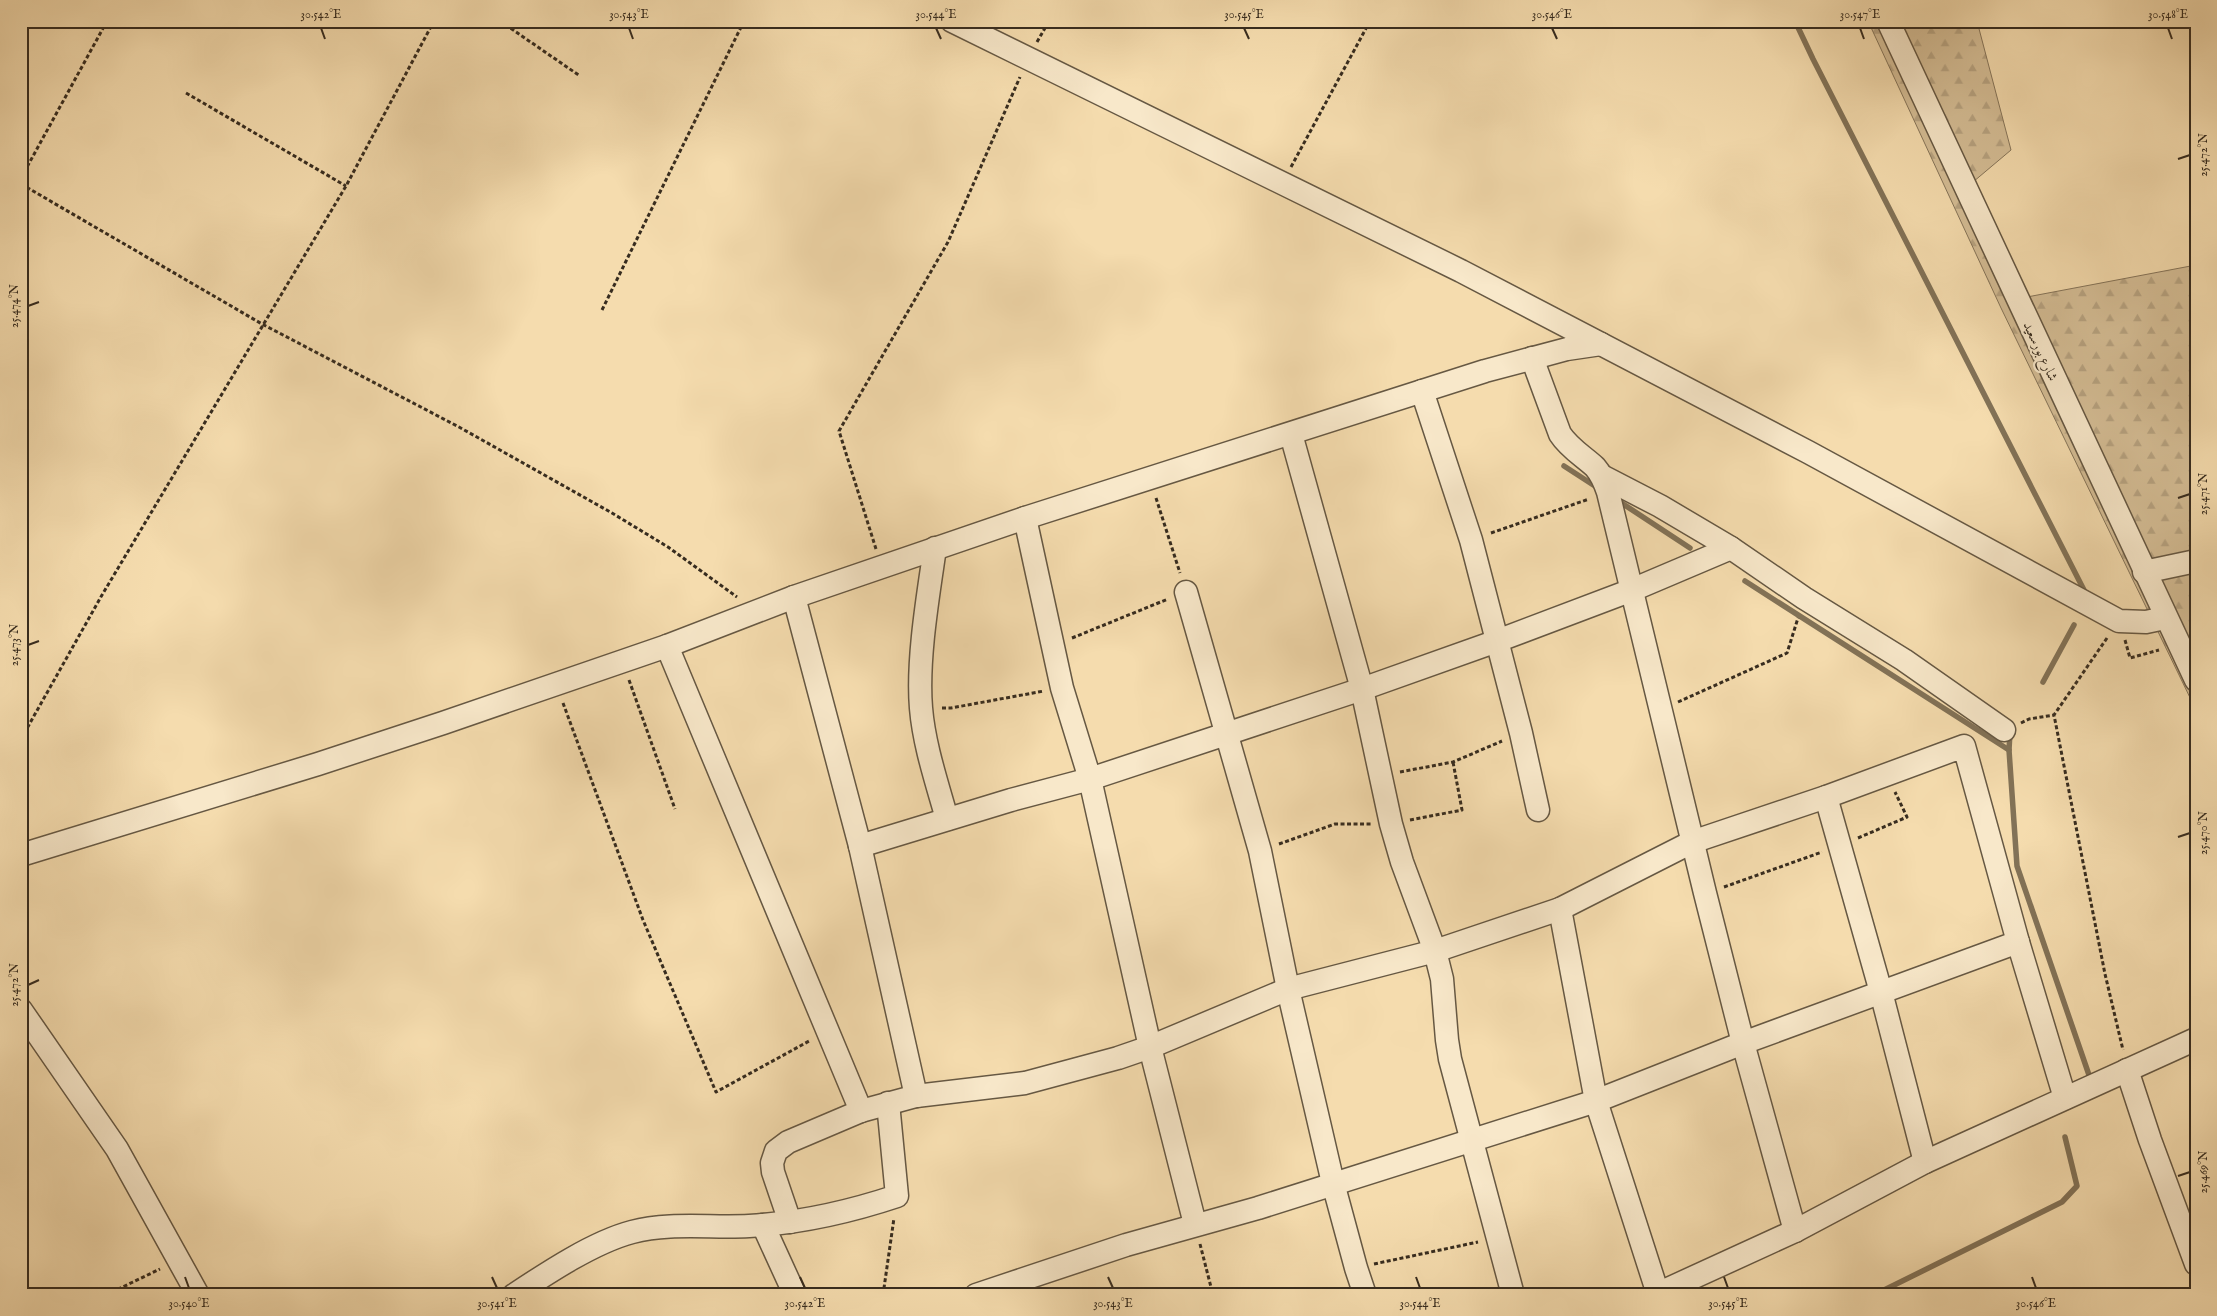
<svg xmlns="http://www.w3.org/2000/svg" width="2217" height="1316" font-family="'IM FELL English',Amiri,serif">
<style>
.forest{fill:url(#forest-firs);stroke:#86755a}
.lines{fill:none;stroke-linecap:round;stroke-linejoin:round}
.stream{stroke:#827257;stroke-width:5.5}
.minor-casing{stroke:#665843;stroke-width:25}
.path{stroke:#372c1f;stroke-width:3;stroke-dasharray:4 2.5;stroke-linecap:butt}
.minor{stroke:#f8e8ca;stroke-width:22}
.ticks{fill:none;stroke:#372c1f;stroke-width:2}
.labels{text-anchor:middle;stroke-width:4.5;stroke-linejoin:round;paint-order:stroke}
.street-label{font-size:14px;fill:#372c1f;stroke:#f8e8ca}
.neatline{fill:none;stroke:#372c1f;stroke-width:2}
.ticks-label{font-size:12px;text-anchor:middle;fill:#372c1f}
</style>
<defs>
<pattern id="forest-firs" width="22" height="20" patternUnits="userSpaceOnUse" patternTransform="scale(1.25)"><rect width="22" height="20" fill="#d5be96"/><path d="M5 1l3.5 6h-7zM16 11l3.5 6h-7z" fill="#b7a381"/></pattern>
</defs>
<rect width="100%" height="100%" fill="#f5dcae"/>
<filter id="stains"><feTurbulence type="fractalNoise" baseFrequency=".004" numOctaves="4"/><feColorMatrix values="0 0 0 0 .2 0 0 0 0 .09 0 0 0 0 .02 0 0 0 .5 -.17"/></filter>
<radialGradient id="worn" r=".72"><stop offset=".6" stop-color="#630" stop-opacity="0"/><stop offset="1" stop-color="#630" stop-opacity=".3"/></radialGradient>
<polygon class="forest" points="1868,21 1995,21 1978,25 2011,150 1973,182 2027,297 2196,265 2196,710 2001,308"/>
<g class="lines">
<g class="stream">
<polyline points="1795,21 1813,59 2086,594"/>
<polyline points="1564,466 1598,488"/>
<polyline points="1617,500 1690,548"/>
<polyline points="1745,581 2009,750"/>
<polyline points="2043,682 2074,625"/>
<polyline points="2010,732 2009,750 2017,866 2089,1075"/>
<polyline points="1874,1295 2062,1202 2077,1186 2065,1137"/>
</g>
<defs>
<g id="minor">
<polyline points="952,21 1461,271 1808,452 2119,621 2146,622 2165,618"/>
<polyline points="1888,21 2196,680"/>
<path d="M1532,358L1560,434C1569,448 1583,456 1595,467C1602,475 1605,483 1608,492L1705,893L1743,1043L1795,1231"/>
<polyline points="1422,391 1471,540 1521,733 1538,810"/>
<polyline points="1291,434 1362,689 1391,824 1402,862 1435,951 1442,979 1447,1040 1450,1059 1513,1295"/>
<polyline points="1602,476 1660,506 1731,548 1804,598 1904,660 2004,730"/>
<polyline points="1025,518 1062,688 1090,779 1150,1047 1195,1224"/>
<path d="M935,548C928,596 917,660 921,708C924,745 937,783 947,819"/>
<polyline points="2144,572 2196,561"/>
<polyline points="1186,592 1260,851 1288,989 1333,1183 1356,1268 1365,1295"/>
<polyline points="794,597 860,846 916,1096"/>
<polyline points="667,646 861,1111"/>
<polyline points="1826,797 1881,992 1925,1162"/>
<polyline points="860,846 1011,800 1090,779 1362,689 1497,641 1632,590 1731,548"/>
<polyline points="21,855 318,764 443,723 667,646 794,597 1025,518 1485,371 1567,349 1601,344"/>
<polyline points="1560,909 1596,1101 1658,1294"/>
<polyline points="21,1010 117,1149 198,1295"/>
<polyline points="2127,1070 2150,1140 2196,1264"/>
<polyline points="790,1222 773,1172 772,1163 776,1151 788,1142 861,1111 916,1096 1025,1083 1118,1058 1150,1047 1288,989 1435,951 1560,909 1692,842 1826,797 1964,746 2018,942 2065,1098"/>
<polyline points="763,1225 795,1295"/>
<path d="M514,1295C547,1273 594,1242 632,1232C669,1222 710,1228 749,1226C800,1223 849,1212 897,1196L888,1103"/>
<polyline points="976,1295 1126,1245 1258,1208 1596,1101 1743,1043 2018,942"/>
<polyline points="1655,1295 1795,1231 1925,1162 2196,1039"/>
</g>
</defs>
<use href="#minor" class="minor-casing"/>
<g class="path">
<polyline points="500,21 580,76"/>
<polyline points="1037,42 1049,21"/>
<polyline points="186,93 346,186"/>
<polyline points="1291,167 1370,21"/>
<polyline points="21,178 107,21"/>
<polyline points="21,184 262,324 459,427 612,513 668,547 737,597"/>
<polyline points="602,310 744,21"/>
<polyline points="1156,498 1180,573"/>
<polyline points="1491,533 1589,499"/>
<polyline points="876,549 839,431 948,242 1020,77"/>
<polyline points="1072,638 1168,599"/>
<polyline points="2107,638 2054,715 2105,974 2123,1050"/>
<polyline points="2125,640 2130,658 2159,650"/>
<polyline points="629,680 675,809"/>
<polyline points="1678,702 1787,653 1798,618"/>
<polyline points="563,703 643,920 716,1092 811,1040"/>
<polyline points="942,708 951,708 1044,691"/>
<polyline points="2021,723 2029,719 2054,715"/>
<polyline points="21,739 102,595 346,186 434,21"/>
<polyline points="1400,772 1453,762 1502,741"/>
<polyline points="1410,820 1462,810 1453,762"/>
<polyline points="1858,838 1907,817 1895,792"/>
<polyline points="1279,844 1335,824 1371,824"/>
<polyline points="1724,887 1822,852"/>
<polyline points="1200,1244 1213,1295"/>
<polyline points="1374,1264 1478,1242"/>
<polyline points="106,1295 160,1269"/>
<polyline points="883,1295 894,1218"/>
</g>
<use href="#minor" class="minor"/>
</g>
<path class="ticks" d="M321,28L325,39M629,28L633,39M936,28L941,39M1244,28L1249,39M1552,28L1557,39M1860,28L1864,39M2168,28L2172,39M2178,159L2190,155M28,306L39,302M2178,498L2190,494M28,645L39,641M2178,837L2190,833M28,985L39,980M2178,1176L2190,1172M185,1277L189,1288M492,1277L497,1288M800,1277L805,1288M1108,1277L1113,1288M1416,1277L1420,1288M1724,1277L1728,1288M2032,1277L2036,1288"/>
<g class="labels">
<g class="street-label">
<text transform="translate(2041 351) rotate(65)" y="5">شارع بورسعيد</text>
</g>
</g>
<rect width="2217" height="1316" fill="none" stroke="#f5dcae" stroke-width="55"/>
<rect x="28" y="28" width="2162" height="1260" class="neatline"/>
<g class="ticks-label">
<text x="321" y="18">30.542°E</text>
<text x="629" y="18">30.543°E</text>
<text x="936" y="18">30.544°E</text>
<text x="1244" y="18">30.545°E</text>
<text x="1552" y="18">30.546°E</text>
<text x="1860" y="18">30.547°E</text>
<text x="2168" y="18">30.548°E</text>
<text transform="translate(2203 155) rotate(-90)" y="4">25.472°N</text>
<text transform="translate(14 306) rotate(-90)" y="4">25.474°N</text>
<text transform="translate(2203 494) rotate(-90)" y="4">25.471°N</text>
<text transform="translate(14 645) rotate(-90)" y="4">25.473°N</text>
<text transform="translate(2203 833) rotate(-90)" y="4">25.470°N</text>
<text transform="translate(14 985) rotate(-90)" y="4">25.472°N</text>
<text transform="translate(2203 1172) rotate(-90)" y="4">25.469°N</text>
<text x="189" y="1307">30.540°E</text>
<text x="497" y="1307">30.541°E</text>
<text x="805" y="1307">30.542°E</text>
<text x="1113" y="1307">30.543°E</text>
<text x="1420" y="1307">30.544°E</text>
<text x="1728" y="1307">30.545°E</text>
<text x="2036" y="1307">30.546°E</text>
</g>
<rect width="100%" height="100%" filter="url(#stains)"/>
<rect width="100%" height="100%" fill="url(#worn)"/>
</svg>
